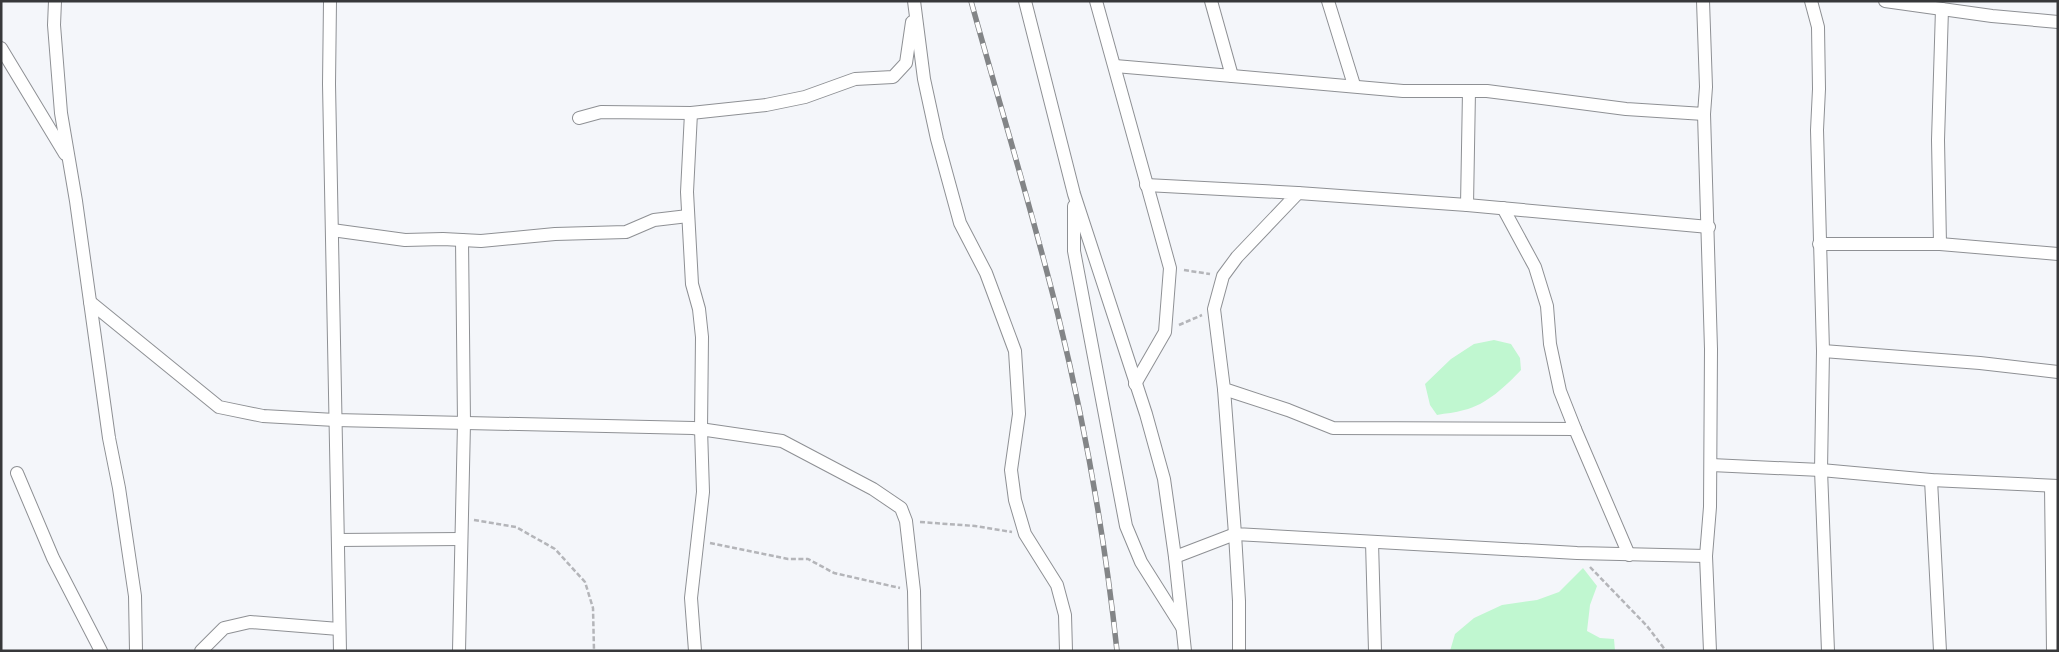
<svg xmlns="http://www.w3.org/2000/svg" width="2059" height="652" font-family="'DM Sans',sans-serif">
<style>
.green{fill:#c0f7d0}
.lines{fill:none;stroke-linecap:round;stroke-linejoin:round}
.street-casing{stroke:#8e9094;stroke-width:14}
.path{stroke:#b4b5b9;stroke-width:2.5;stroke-dasharray:5 2.5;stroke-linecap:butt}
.street{stroke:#fff;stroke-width:12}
.rail-casing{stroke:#838587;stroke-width:5.5}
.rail{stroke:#fff;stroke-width:4;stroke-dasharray:11;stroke-linecap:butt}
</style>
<rect width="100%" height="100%" fill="#f4f6fa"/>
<g class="green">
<path d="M1494,340L1511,344L1520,358L1521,370C1506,386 1486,405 1464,410C1455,413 1446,413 1437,415L1430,405L1425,384L1451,359L1474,344Z"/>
<polygon points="1583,568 1597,586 1590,605 1587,631 1600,638 1614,639 1615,651 1450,651 1455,634 1474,618 1502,605 1537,600 1559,592"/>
</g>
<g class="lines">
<defs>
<g id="street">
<polyline points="55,1 54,25 61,113 76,201 109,438 119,488 135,596 136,651"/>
<polyline points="330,1 329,84 340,651"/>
<polyline points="914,1 924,79 937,139 960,223 986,273 1015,351 1019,414 1011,470 1015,500 1025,534 1057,585 1065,615 1066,651"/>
<polyline points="1025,1 1074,194 1146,414 1164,479 1175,557 1185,651"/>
<polyline points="1096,1 1170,268 1165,332 1135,384"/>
<polyline points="1328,1 1354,85"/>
<polyline points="1811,1 1818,27 1819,89 1817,130 1823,351 1821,470 1828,651"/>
<polyline points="1885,1 1992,16 2058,22"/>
<polyline points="1,48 65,154"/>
<polyline points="1115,66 1232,76 1211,1"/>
<polyline points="1232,76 1403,91 1487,91 1626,109 1704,114 1706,87 1703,1"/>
<polyline points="691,113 687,192 692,284 699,309 702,337 701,429 703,492 691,598 695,651"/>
<polyline points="1704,114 1711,349 1710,507 1706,556 1710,651"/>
<polyline points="579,118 601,112 691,113 766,105 805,97 855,79 893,77 906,63 912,22"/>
<polyline points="1146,185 1298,193 1237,257 1223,276 1214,309 1224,389 1288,410 1333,428 1575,429"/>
<polyline points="1298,193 1467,205 1709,227"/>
<polyline points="1467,205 1469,91"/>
<polyline points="1074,206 1074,251 1126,526 1141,562 1182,627"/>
<polyline points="1503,208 1535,267 1547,306 1550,344 1560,391 1575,429 1629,555"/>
<polyline points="332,230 405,240 443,239 481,241 555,234 626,232 654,220 688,216"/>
<polyline points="1819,244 1940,244 2058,254"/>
<polyline points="1940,244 1938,140 1942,9"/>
<polyline points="90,302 219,407 263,416 335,420 693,428 782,441 873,489 901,508 906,521 914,591 915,651"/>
<polyline points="1823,351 1980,363 2058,372"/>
<polyline points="1224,389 1235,534 1577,553 1706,556"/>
<polyline points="1711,465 1821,470 1931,480 2058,486"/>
<polyline points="17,473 53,558 101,651"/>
<polyline points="1931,480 1940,651"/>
<polyline points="2051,486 2053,651"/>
<polyline points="338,540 461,539"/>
<polyline points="1372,542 1375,651"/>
<polyline points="1175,557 1235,534 1239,601 1239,651"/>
<polyline points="201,651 224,628 250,622 339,629"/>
<polyline points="459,651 464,423 462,240"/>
</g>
</defs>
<use href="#street" class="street-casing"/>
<g class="path">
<polyline points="1184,270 1210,274"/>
<polyline points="1179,325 1202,315"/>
<polyline points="474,520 516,527 555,549 585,582 593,608 594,651"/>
<polyline points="920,522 975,526 1012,532"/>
<polyline points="710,543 788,559 808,559 834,573 900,588"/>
<polyline points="1590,567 1647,626 1666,651"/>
</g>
<use href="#street" class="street"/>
<defs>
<path id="rail" d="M971,1C1000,106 1032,210 1058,315C1085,425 1105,538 1117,651"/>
</defs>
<use href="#rail" class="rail-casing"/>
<use href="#rail" class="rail"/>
</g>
<rect width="2059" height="652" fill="none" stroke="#37383a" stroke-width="5"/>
</svg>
